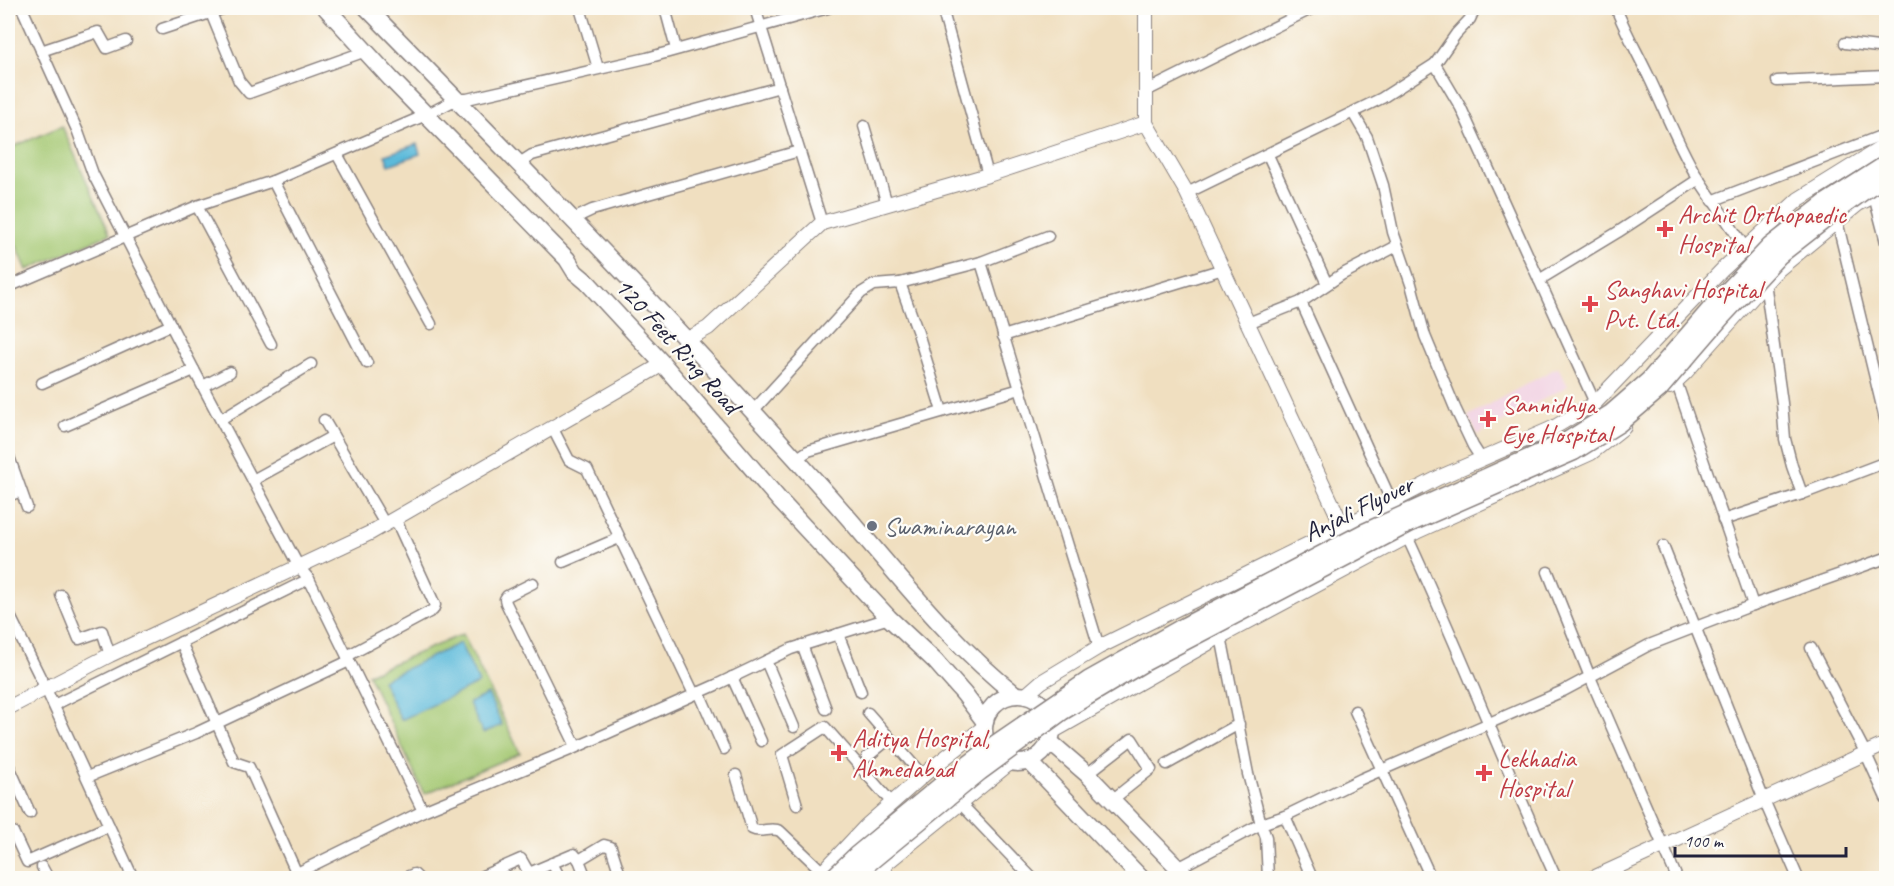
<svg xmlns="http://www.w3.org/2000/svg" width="1894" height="886" font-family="Caveat,sans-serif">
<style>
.built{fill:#f1d0e2}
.green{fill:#a4c872;stroke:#637556;stroke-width:1.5}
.water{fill:#5cbada;stroke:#3f6e8a;stroke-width:1.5}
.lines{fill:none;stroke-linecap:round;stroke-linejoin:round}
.minor-casing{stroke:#89807e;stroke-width:13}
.tertiary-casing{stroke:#89807e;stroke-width:16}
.primary-casing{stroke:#89807e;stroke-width:19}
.minor{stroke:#fff;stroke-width:10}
.tertiary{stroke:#fff;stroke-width:14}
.primary{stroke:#fff;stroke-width:16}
.primary-bridge-casing{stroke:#89807e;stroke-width:19;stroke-linecap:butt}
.primary-bridge{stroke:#fff;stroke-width:16}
.health-dot{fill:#e0444e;stroke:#fdfcf7;stroke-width:2}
.worship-dot{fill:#6b7280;stroke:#fdfcf7;stroke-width:2}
.labels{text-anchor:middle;stroke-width:4.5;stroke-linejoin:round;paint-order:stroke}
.health-label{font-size:26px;fill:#be3a42;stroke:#fdfcf7;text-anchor:start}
.street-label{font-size:26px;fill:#22223b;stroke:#fdfcf7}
.worship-label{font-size:26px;fill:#5b616d;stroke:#fdfcf7;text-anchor:start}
</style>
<rect width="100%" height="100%" fill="#fdfcf7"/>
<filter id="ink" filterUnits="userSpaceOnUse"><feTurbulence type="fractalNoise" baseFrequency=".0167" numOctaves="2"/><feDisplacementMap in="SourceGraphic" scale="12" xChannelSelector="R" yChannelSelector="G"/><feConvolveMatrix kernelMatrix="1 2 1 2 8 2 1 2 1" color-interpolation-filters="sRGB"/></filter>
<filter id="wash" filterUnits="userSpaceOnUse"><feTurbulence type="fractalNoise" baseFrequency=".008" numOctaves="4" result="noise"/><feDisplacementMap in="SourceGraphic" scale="24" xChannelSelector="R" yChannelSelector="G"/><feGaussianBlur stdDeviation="1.35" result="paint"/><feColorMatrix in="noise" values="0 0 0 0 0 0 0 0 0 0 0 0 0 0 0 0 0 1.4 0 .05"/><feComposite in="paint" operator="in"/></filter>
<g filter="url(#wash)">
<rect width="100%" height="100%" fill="#f0dfc0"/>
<polygon class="built" points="1558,367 1568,386 1478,435 1468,416"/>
<g class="green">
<polygon points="62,126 110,234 27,270 8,226 8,149"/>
<polygon points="463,634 520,753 424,794 368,674"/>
</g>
<g class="water">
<polygon points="417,144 420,154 389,165 385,155"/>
<polygon points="460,643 479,683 401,720 382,680"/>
<polygon points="488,694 502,725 483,733 469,703"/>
</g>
</g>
<g filter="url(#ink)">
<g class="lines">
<defs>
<g id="minor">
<polyline points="22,8 78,132 93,174 194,370 299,567 309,579 54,705"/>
<polyline points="580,8 598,68"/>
<polyline points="665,8 676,49"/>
<polyline points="755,8 822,223"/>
<polyline points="942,8 988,175"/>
<path d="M1616,8C1625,31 1637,52 1648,75C1664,108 1677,143 1696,175C1712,200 1730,224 1745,248"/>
<polyline points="211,13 239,81 249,93 366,51"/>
<polyline points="162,29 225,8"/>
<polyline points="1845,43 1886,48"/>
<polyline points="41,51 98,32 107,48 126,41"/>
<polyline points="1435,64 1456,34 1470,19 1475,8"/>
<polyline points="1777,81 1886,76"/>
<polyline points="1146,91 1313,8"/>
<polyline points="1353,113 1367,137 1383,185 1393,232 1411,284 1425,336 1455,408 1473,446 1482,460"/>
<polyline points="864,126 887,204"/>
<polyline points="337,154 431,324"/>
<polyline points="1268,155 1327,284"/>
<polyline points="518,164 532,155 780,87"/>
<polyline points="273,181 367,363"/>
<polyline points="1187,193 1382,98 1435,64 1461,108 1595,403"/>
<polyline points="1874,196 1886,242"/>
<polyline points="1712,201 1886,134"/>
<polyline points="197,206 271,344"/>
<polyline points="571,220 592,210 799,151"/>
<polyline points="1837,221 1886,423"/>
<polyline points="981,262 1099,647"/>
<polyline points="1539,280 1618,232 1699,179"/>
<polyline points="8,287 197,206 273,181 426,115 457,99 467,99 647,58 828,8"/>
<polyline points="1301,302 1341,275 1397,246"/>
<polyline points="1248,323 1301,302 1394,507"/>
<polyline points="1003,336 1223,269"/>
<polyline points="1676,381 1753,605"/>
<polyline points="42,383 171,325"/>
<polyline points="203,386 230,372"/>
<polyline points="942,411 918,333 900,283 981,262 1048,236"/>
<polyline points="752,412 861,293 874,285 900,283"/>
<polyline points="221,419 311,364"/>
<polyline points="324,420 385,524"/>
<polyline points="65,426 194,370"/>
<polyline points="552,427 569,460 587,469 694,694"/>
<polyline points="8,454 27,507"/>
<polyline points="796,459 808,451 1020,389"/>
<polyline points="253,480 333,436"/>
<polyline points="1802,494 1886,462"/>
<polyline points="8,496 21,491"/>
<polyline points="1723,520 1802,494 1792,466 1785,439 1782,403 1765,282"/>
<path d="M1404,530C1458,645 1503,763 1556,878"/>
<polyline points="1663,546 1764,800 1798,878"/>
<polyline points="563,562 619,538"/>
<polyline points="1548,572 1590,677 1677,878"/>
<polyline points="309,579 423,811"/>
<polyline points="533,583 507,596 505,599 506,603 576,746"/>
<polyline points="61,595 79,639 102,631 110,655"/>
<polyline points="8,612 46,689 133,878"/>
<polyline points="838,634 861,692"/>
<polyline points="1221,636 1248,774 1261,824 1266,837 1268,878"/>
<polyline points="181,642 234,762 249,767 297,874"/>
<polyline points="802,645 826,709"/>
<polyline points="1811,648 1866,754 1886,798"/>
<polyline points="347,656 433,610 435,605 395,518"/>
<polyline points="766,661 794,727"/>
<polyline points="732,677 761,741"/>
<polyline points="699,692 724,749"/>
<polyline points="1355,711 1431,878"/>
<polyline points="868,713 923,776"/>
<polyline points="867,757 889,739"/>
<polyline points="8,764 30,813"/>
<polyline points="1167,764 1239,724"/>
<polyline points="1087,774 1132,739 1151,769 1112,800"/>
<path d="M736,775L752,829C761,834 771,826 780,831L823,872"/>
<polyline points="87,777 196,733 349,661"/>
<polyline points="960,803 1032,878"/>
<polyline points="797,805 782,755 825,727 892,803"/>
<polyline points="1285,816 1312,878"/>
<polyline points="13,832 27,862 109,826"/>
<polyline points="552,863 560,878"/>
<polyline points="884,865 889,878"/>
<polyline points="42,867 48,878"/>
<polyline points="1178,868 1261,824 1285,816 1361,779 1563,691 1649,645 1753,605 1886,558"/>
<polyline points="287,878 423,811 570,750 716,685 791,649 889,618"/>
<polyline points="404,878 414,874 418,878"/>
<polyline points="478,878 521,859 529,873 574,854 579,860"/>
<polyline points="586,878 579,860 604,845 611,847 621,878"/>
</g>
<g id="tertiary">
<polyline points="1146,8 1146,123"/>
<polyline points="686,340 708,328 822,223 988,175 1146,123 1187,193 1343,527"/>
<polyline points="1670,387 1685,373 1774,273 1858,204 1886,190"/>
<polyline points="1025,696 1041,682 1099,647 1343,527 1438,478 1553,428 1595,403 1723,269 1799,199 1886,145"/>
<polyline points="8,708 110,655 370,533 663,364"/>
<polyline points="1052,732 1221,636 1418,531 1591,453 1624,427"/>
<polyline points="817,878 866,826 927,772 984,727"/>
<polyline points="870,878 884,865 1011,762"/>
<polyline points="1593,878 1886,744"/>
</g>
<g id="primary">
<polyline points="326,8 391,79 567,259 575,272 588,283 663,364 781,502 889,618 935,661 964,694 985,722"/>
<path d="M367,8C512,156 657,305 796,459C820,486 845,513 868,541C914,595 960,651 1016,695"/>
<circle cx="1018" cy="729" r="34"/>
<polyline points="1050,742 1087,774 1188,878"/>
<polyline points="1029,761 1141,878"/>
</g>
</defs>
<use href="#minor" class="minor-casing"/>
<use href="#tertiary" class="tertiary-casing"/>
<use href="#primary" class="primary-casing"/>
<use href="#minor" class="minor"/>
<use href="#tertiary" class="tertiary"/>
<use href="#primary" class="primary"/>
<defs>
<g id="primary-bridge">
<polyline points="832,878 856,855 941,785 996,743 1088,680 1186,625 1362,533 1568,440 1611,413 1649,380 1711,308 1770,246 1825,203 1886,164"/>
<polyline points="851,878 980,772 1062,712 1144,663 1409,524 1574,452 1619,424 1659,390 1722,317 1779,256 1834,213 1870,187 1886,179"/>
</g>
</defs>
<use href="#primary-bridge" class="primary-bridge-casing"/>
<use href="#primary-bridge" class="primary-bridge"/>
</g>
</g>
<g class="health-dot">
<path d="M1662 220h6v6h6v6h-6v6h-6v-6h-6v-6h6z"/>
<path d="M1587 295h6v6h6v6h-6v6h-6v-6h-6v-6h6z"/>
<path d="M1485 410h6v6h6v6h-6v6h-6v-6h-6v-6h6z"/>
<path d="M836 744h6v6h6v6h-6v6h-6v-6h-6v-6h6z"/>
<path d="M1481 764h6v6h6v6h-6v6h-6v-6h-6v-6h6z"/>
</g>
<circle class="worship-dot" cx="872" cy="526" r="6"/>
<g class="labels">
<g class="health-label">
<text x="1678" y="223">Archit Orthopaedic<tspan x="1678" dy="30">Hospital</tspan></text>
<text x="1604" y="298">Sanghavi Hospital<tspan x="1604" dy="30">Pvt. Ltd.</tspan></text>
<text x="1502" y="413">Sannidhya<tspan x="1502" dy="30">Eye Hospital</tspan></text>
<text x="852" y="747">Aditya Hospital,<tspan x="852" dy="30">Ahmedabad</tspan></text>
<text x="1498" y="767">Lekhadia<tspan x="1498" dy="30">Hospital</tspan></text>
</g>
<g class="street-label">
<text transform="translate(678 345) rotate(48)" y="9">120 Feet Ring Road</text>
<text transform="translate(1358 508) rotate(-26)" y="9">Anjali Flyover</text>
</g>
<g class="worship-label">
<text x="884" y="535">Swaminarayan</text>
</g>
</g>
<rect width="1894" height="886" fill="none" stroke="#fdfcf7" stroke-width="30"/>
<path d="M1675 847v9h171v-9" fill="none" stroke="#22223b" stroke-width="3"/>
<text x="1684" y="847" font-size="18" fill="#22223b" stroke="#fdfcf7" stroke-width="4.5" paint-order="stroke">100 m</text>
</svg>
